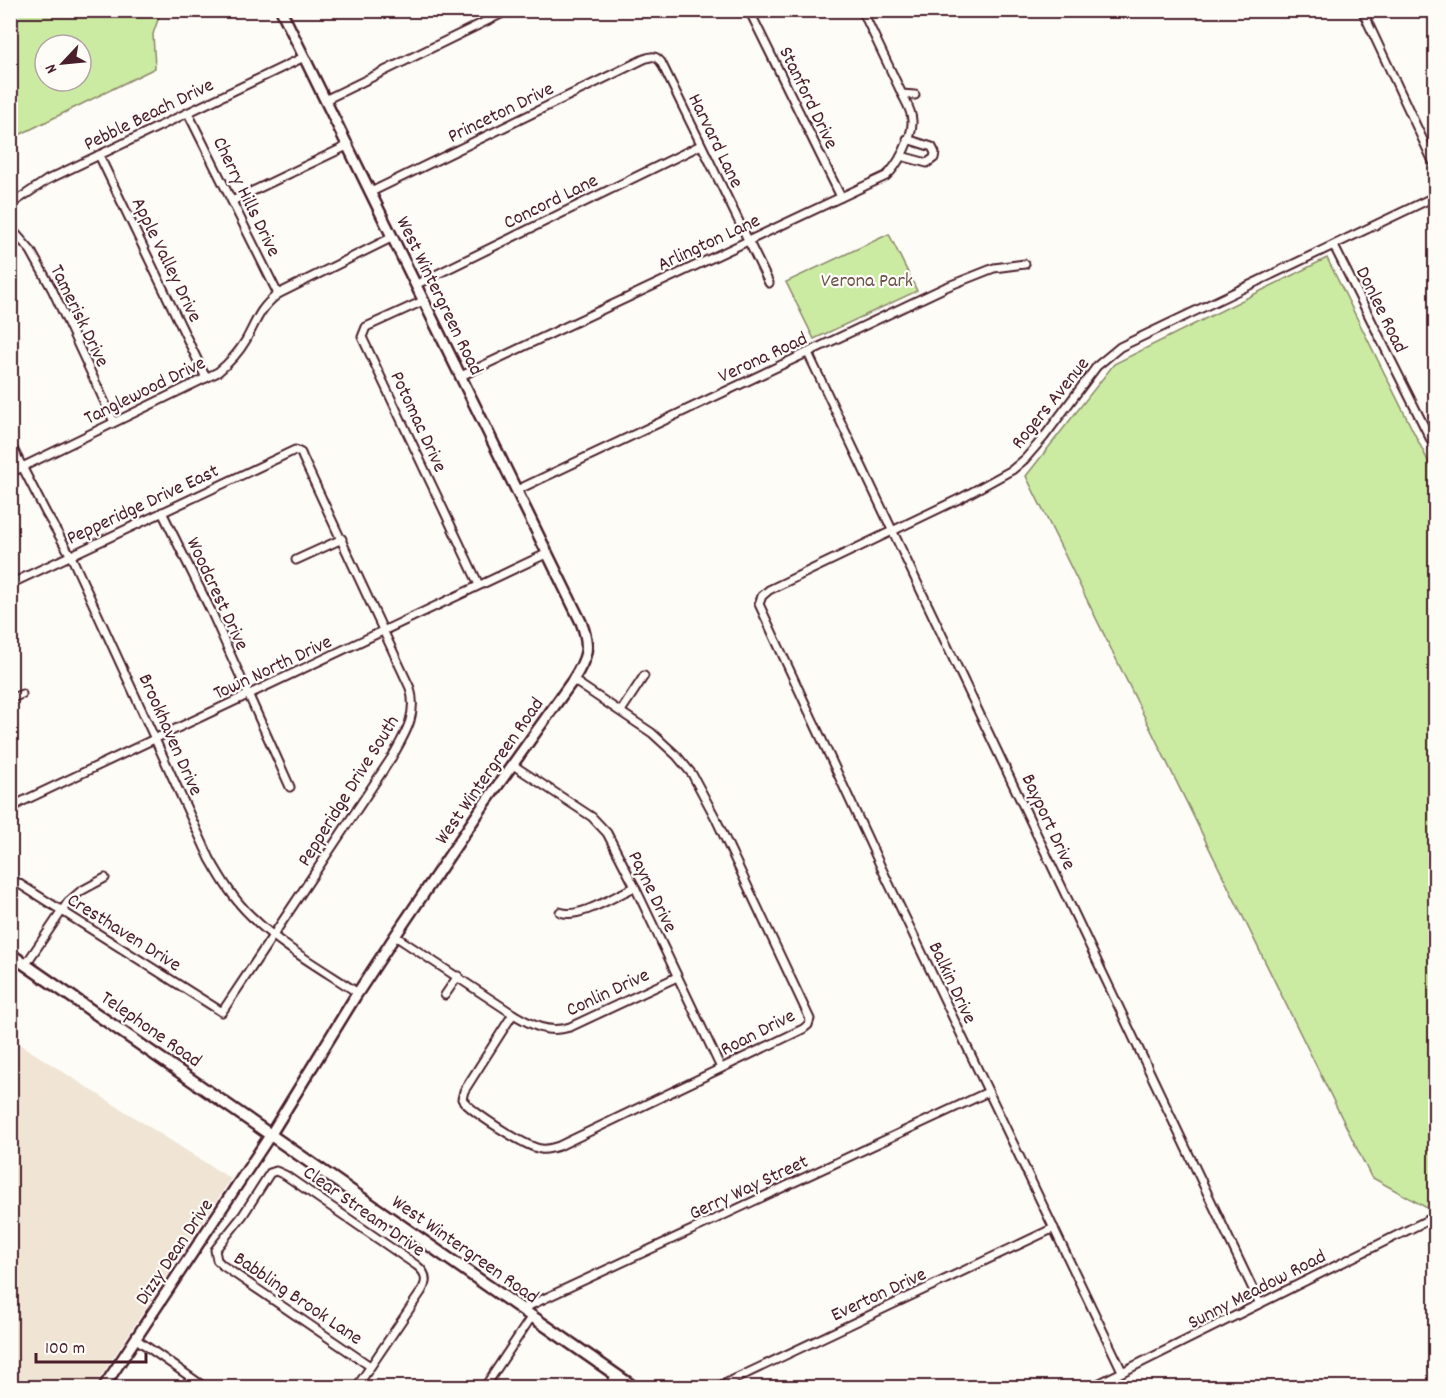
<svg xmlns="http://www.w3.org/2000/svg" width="1446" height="1398" font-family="Dekko,sans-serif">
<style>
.built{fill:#f0e5d4}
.green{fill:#cbeba3;stroke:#8a8567;stroke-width:1.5;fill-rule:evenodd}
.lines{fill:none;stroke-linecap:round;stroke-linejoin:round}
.minor-casing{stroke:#4a1f2b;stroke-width:11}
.tertiary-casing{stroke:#4a1f2b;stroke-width:14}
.secondary-casing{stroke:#4a1f2b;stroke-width:15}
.minor{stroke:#fdfcf7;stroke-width:7}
.tertiary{stroke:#fdfcf7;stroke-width:9}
.secondary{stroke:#fdfcf7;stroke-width:10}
.labels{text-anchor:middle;stroke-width:4.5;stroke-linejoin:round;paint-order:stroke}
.street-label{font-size:20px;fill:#4a1f2b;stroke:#fdfcf7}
.park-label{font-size:20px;fill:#6a5249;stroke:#fdfcf7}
</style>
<rect width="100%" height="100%" fill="#fdfcf7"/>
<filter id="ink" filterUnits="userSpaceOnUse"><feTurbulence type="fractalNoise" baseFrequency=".0167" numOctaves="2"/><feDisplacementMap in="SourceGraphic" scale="12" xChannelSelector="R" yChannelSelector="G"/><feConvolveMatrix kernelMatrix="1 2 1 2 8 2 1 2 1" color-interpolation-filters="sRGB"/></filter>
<g filter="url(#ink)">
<polygon class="built" points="10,1038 231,1179 94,1387 11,1387"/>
<g class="green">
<path d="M11,10L161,11L153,34L155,68L11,139ZM45,45H81V81H45Z"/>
<polygon points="889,234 917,291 814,339 786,282"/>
<polygon points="1327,258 1435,475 1436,1204 1427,1208 1371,1177 1026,476 1114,364"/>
</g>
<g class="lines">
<defs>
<g id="minor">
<polyline points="749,10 841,197"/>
<polyline points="862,10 902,94 915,95"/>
<polyline points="1362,10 1436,168"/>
<polyline points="325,100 509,10"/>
<polyline points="188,113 278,294"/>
<polyline points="99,155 206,378"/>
<polyline points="901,156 927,163 934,158 935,153 932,147 907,139"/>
<path d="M371,192L644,59C652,56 655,55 661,62L769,283"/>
<polyline points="232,201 349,145"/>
<polyline points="10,205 47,180 304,57"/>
<polyline points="10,227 31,251 52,289 114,422"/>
<polyline points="1334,246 1436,450"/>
<polyline points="415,285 701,145"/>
<polyline points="423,301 366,327 362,337 479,585"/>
<polyline points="808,353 1260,1304"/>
<path d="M461,376L886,176C898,166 913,136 912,121C912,111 906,102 902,94"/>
<path d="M10,443L46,513L71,556L210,859C222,880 234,900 251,916C282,947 322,969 358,993"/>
<path d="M10,473L218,372C229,363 239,352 246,340C257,320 259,309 278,294L393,237"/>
<polyline points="517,490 946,287 994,268 1025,264"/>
<polyline points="162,512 211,611 290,787"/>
<polyline points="296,560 342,539"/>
<path d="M10,584L295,450L301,453L303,458L410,688C418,715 405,734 392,757L222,1012L10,878"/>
<polyline points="10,699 22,694"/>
<polyline points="621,711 644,676"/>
<polyline points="513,765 592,817 607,833 635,887 721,1068"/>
<polyline points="10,810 21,802 548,553"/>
<path d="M560,912C579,920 616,895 635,887"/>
<path d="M395,936L513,1014C532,1025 547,1034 570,1027L677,977"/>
<polyline points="26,964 68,902 81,891 105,878"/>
<polyline points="445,995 458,976"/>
<path d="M513,1014L464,1091L462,1099C471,1112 526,1147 541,1149C547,1150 553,1148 559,1146L803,1029L808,1025L810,1019L715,817L692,774L677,756L652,733L573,680"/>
<polyline points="522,1309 988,1092"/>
<polyline points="136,1339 206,1388"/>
<polyline points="1122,1371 881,867 759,604 762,596 769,590 961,498 1012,470 1025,459 1044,437 1097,366 1120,347 1436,196"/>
<path d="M356,1388L421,1292C428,1281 427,1273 416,1265L285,1175L276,1171L270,1173L243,1215L215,1250L217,1260L222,1265L370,1366"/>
<polyline points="484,1388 532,1316"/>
<polyline points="608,1388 616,1375"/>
<polyline points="716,1388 1054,1228"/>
<polyline points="1090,1388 1436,1216"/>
</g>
<path id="tertiary" d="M103,1388L271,1134L355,997L395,936L483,806L573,680C587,658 591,647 581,622L281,10"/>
<polyline id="secondary" points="10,954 635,1388"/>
</defs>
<use href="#minor" class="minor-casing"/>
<use href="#tertiary" class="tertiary-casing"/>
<use href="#secondary" class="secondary-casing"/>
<use href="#minor" class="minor"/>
<use href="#tertiary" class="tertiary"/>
<use href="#secondary" class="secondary"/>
</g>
</g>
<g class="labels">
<g class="street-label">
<text transform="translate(810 97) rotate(64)" y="7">Stanford Drive</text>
<text transform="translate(500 111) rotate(-26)" y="7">Princeton Drive</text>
<text transform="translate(148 113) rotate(-26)" y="7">Pebble Beach Drive</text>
<text transform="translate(717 140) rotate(64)" y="7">Harvard Lane</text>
<text transform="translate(248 196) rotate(64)" y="7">Cherry Hills Drive</text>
<text transform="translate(550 200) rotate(-26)" y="7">Concord Lane</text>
<text transform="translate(708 241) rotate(-25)" y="7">Arlington Lane</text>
<text transform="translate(168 259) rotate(64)" y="7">Apple Valley Drive</text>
<text transform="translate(441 295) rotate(64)" y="7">West Wintergreen Road</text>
<text transform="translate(1383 309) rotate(64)" y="7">Donlee Road</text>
<text transform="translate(81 315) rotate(64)" y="7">Tamerisk Drive</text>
<text transform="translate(762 356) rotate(-25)" y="7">Verona Road</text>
<text transform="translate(144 389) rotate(-26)" y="7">Tanglewood Drive</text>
<text transform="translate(1049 402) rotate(-51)" y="7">Rogers Avenue</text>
<text transform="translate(420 421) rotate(65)" y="7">Potomac Drive</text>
<text transform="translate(142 503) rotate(-25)" y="7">Pepperidge Drive East</text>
<text transform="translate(219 593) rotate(65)" y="7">Woodcrest Drive</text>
<text transform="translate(272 666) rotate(-25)" y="7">Town North Drive</text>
<text transform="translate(172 734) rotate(66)" y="7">Brookhaven Drive</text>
<text transform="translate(488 770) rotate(-55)" y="7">West Wintergreen Road</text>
<text transform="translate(347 790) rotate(-58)" y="7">Pepperidge Drive South</text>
<text transform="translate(1050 821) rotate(65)" y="7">Bayport Drive</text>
<text transform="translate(654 891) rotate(64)" y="7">Payne Drive</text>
<text transform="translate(125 931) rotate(32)" y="7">Cresthaven Drive</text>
<text transform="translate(954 982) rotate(65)" y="7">Balkin Drive</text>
<text transform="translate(607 991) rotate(-25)" y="7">Conlin Drive</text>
<text transform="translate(152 1028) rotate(35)" y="7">Telephone Road</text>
<text transform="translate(757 1031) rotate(-27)" y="7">Roan Drive</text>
<text transform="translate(748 1186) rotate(-25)" y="7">Gerry Way Street</text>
<text transform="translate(365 1210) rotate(35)" y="7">Clear Stream Drive</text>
<text transform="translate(466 1248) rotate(35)" y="7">West Wintergreen Road</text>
<text transform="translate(173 1251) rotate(-56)" y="7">Dizzy Dean Drive</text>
<text transform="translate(1256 1288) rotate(-27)" y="7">Sunny Meadow Road</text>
<text transform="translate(878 1293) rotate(-25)" y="7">Everton Drive</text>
<text transform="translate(299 1297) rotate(34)" y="7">Babbling Brook Lane</text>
</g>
<g class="park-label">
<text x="867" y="286">Verona Park</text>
</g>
</g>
<rect width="1446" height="1398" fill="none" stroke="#fdfcf7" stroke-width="36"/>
<rect x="18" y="18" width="1410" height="1362" fill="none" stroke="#4a1f2b" stroke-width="2" filter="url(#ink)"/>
<g transform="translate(63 63) rotate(244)"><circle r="28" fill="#fdfcf7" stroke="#b5a4a5" stroke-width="1.5"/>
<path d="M0-4.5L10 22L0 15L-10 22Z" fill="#4a1f2b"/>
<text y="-9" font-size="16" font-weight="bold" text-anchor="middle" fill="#4a1f2b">N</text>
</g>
<path d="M36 1353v9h110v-9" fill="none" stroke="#4a1f2b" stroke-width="3"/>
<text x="45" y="1353" font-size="18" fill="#4a1f2b" stroke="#fdfcf7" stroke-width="4.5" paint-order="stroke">100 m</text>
</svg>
